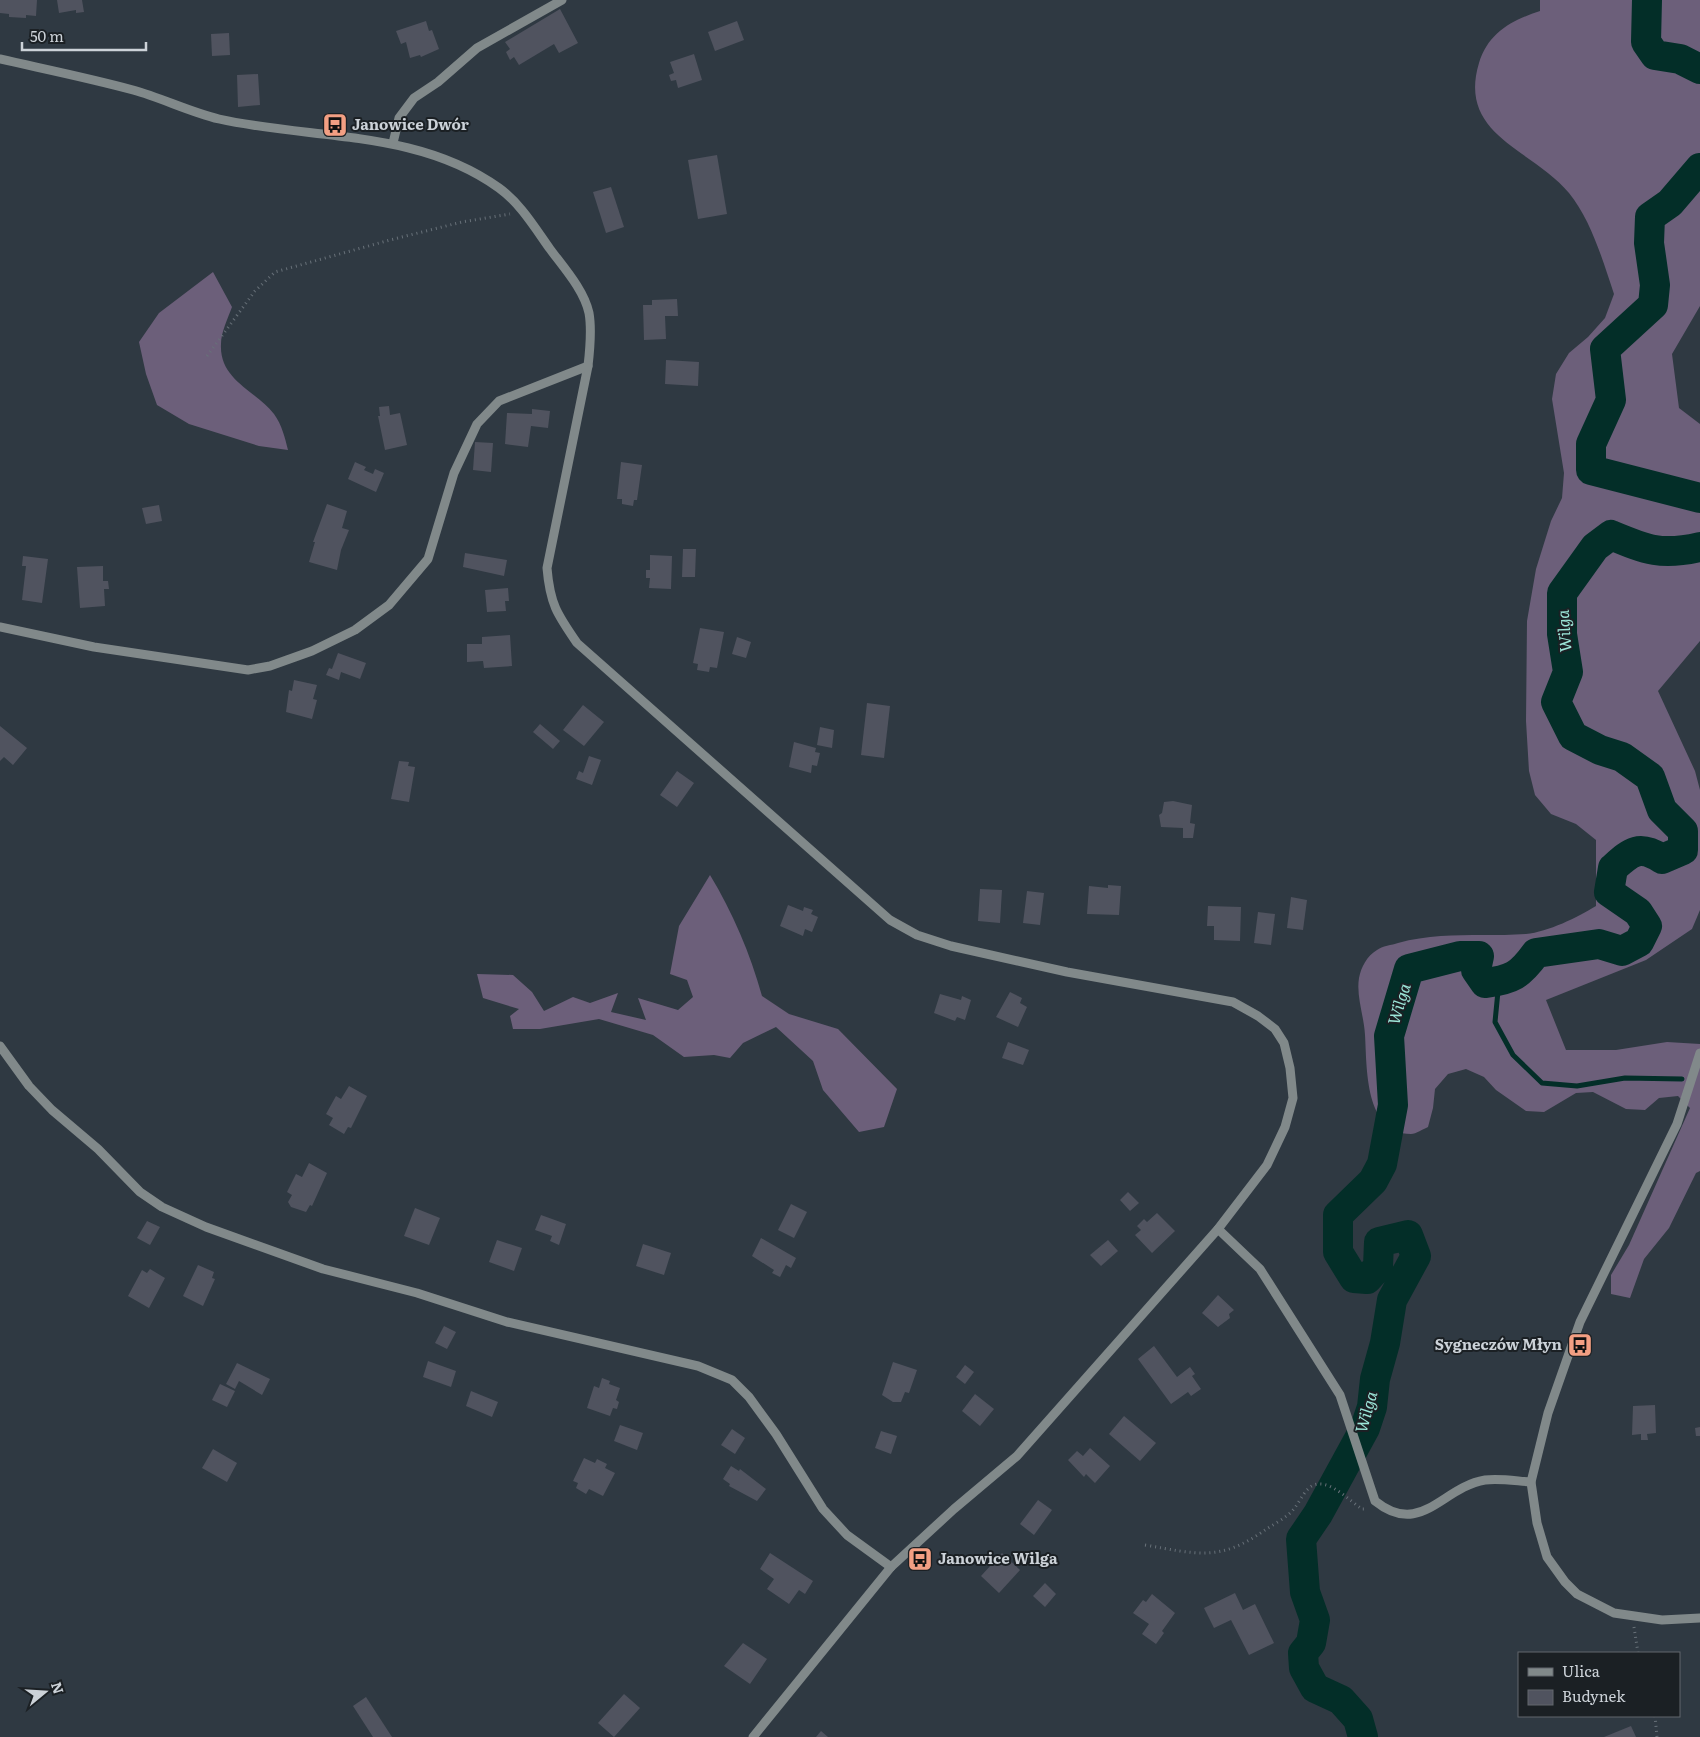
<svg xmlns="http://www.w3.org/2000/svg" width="1700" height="1737" font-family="Literata,serif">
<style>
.forest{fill:#6c5f7a}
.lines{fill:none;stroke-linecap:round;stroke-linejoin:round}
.stream{stroke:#032e28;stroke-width:5}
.river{stroke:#032e28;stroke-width:30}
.building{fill:#50535f}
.path{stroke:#687179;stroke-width:3;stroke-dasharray:1 4;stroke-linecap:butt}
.minor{stroke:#81898a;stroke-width:9}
.labels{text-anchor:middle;stroke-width:4;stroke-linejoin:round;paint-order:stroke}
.poi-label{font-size:15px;font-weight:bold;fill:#ccd2d8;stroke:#1b2024;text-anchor:start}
.water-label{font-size:16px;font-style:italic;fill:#9ce6d9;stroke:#1b2024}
</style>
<rect width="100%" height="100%" fill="#2f3942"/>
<g class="forest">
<path d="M1540,0H1700V306L1672,354L1679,408L1700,424V641L1658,691L1695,771L1700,790V910L1692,929L1646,960L1546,1000L1566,1050H1616L1667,1042L1700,1044V1171L1696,1173L1669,1228L1644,1259L1630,1298L1611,1294V1275L1629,1245L1690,1108L1678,1096L1659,1098L1645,1110L1626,1109L1593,1092L1576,1093L1544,1112L1526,1111L1496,1090L1484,1077L1466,1069L1448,1074L1435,1089L1433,1108L1428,1127C1423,1129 1416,1134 1411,1134C1364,1134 1367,1066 1365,1035C1364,1016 1356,996 1359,978C1361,967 1367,956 1377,950C1382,946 1392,945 1398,943C1441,931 1483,937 1526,934C1548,932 1578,917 1596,906V840L1576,824L1551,814L1535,795L1529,771L1526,721L1527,621L1536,569L1551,521L1562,498L1564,473L1552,399L1556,374L1569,353L1588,337L1605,318L1614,294C1603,261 1591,220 1569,193C1533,149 1457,136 1479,63C1488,33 1512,20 1540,11Z"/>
<path d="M213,272L232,307C228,318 221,332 221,344C219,380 255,390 274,414C282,425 285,438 288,450L259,446L189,424L157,405L146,374L139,342L159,313Z"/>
<path d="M710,875C733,913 750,953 762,996L789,1014L838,1029L897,1089L884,1127L859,1132L823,1090L813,1061L776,1027L743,1043L730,1058L714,1055L684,1057L653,1035L599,1019L540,1029H513L510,1016L519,1009L483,998L477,974L513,975L532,992L544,1011L573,997L590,1003L618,993L611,1012L646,1020L638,998L678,1010L693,997L687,980L670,974L679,926Z"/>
</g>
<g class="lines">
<polyline class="stream" points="1499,981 1495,1022 1513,1055 1542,1083 1577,1086 1625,1078 1682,1079"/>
<g class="river">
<polyline points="1647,0 1646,42 1655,55 1680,59 1700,69"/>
<polyline points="1700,168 1670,203 1650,217 1649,243 1655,285 1653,305 1605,349 1611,400 1591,444 1591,470 1700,498"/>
<path d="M1363,1737L1358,1719L1341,1700L1315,1688L1304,1668L1303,1653L1311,1643L1315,1620L1305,1592L1301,1539L1318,1514L1365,1428L1372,1407L1375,1379L1385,1343L1392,1300L1416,1256L1408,1235L1379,1242L1378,1267L1367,1279L1354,1278L1338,1252V1215L1373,1181L1382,1164L1393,1105L1389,1036L1409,969L1460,956H1479L1476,970L1485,983C1512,980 1520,975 1536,953L1599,944L1622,951L1639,942L1647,926L1638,912L1609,892L1613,868C1631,852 1639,844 1662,859L1683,850V831L1662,810L1650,777L1622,757L1600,750L1573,736L1556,702L1568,672L1562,634V593L1595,547L1611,535C1647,550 1661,556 1700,547"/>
</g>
</g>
<g class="building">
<polygon points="0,0 37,0 36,16 26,15 26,18 9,17 9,14 0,13"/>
<polygon points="57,0 82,0 84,12 76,13 76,10 59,13"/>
<polygon points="560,9 578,43 559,53 554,44 519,65 514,57 510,60 506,52 510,49 505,42"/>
<polygon points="426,21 429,31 432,30 439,49 421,57 420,55 410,58 406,42 401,44 396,31"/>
<polygon points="737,21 744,40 715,51 708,32"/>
<polygon points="229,33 230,55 212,56 211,34"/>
<polygon points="694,54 702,80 678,88 676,80 671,81 669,75 674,73 670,62"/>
<polygon points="258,74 260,105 238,107 237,75"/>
<polygon points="717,155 727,214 698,219 688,160"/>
<polygon points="611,187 624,227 606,233 593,192"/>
<polygon points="677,299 678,316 665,316 666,339 644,340 643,305 652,305 652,300"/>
<polygon points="666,360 699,362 698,386 665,384"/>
<polygon points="389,406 390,415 400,413 407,445 385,450 378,416 380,416 379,407"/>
<polygon points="532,409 550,411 548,428 531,426 528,447 505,444 507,413 532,414"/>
<polygon points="475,442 493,443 491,472 473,470"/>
<polygon points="355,462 366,467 364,470 373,474 375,469 384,473 376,492 348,479"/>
<polygon points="621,462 642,465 637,500 634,500 633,506 622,504 622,499 617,499"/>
<polygon points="327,504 347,511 342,528 349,530 341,550 337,570 309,562 315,542 313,542"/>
<polygon points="159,505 162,521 146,524 142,508"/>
<polygon points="683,549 696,549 695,577 682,577"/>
<polygon points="465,553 507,560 504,576 463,567"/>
<polygon points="650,555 672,556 671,589 649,588 650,578 646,578 646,570 650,570"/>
<polygon points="23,556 48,559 42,603 22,600 26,566 22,566"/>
<polygon points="103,566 103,581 108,581 109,589 104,589 105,606 80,608 77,567"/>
<polygon points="508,588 509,601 505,601 506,611 487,612 485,590"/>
<polygon points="700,628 724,632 717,668 710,667 709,672 697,670 698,664 693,663"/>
<polygon points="510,635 512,666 484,668 483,661 467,662 467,644 482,644 482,637"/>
<polygon points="737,637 751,642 746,658 732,654"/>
<polygon points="338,653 366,663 360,679 341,672 339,680 326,675 329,668 332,669"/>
<polygon points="294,680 317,685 313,699 317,700 312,719 286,712 289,690 292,691"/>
<polygon points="867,703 890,706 884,758 861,755"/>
<polygon points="583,705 604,722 584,746 563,730"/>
<polygon points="540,724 560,741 553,749 533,732"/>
<polygon points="0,726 27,748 13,765 4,757 0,761"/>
<polygon points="820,727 834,730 832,748 817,745"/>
<polygon points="794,742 816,748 815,752 820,753 817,766 812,765 811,773 789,767"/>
<polygon points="589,756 601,760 592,785 576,779 579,771 583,773"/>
<polygon points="399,761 409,762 408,766 415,767 409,802 391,799"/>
<polygon points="677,771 694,783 677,807 660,795"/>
<polygon points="1173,801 1192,805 1190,823 1195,824 1193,838 1183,838 1183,828 1161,827 1159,815 1162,813 1164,802"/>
<polygon points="1108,885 1121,886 1119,915 1087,914 1089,886 1108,888"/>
<polygon points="980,889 1002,890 1000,923 978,921"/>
<polygon points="1027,891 1044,893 1040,925 1023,923"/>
<polygon points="1291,897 1307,900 1303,930 1287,928"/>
<polygon points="788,905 803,911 804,907 813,910 811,914 818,917 812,932 805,929 803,936 780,926"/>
<polygon points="1208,906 1241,907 1240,941 1214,940 1214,926 1207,926"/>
<polygon points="1258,912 1275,914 1271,945 1254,943"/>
<polygon points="1010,992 1022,998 1020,1003 1027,1007 1018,1027 996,1017"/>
<polygon points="940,994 961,1000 962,996 971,1000 965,1020 957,1017 955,1021 934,1013"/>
<polygon points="1008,1042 1029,1050 1023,1065 1002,1058"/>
<polygon points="349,1086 367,1096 351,1128 348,1127 344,1134 329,1125 333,1118 326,1114 336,1096 341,1099"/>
<polygon points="309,1163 327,1173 312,1206 310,1205 306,1212 291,1207 288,1202 292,1195 287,1192 296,1174 302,1177"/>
<polygon points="1128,1192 1139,1203 1130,1211 1120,1200"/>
<polygon points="791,1204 807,1212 794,1238 778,1230"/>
<polygon points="415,1208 440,1218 429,1245 404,1236"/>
<polygon points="1157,1213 1175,1231 1152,1253 1135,1235 1141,1230 1137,1226 1144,1219 1147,1222"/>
<polygon points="541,1215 566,1224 559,1245 550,1241 552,1236 535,1230"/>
<polygon points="147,1221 160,1227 150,1245 137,1238"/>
<polygon points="761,1238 796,1258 791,1268 786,1265 780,1277 772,1273 774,1270 752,1256"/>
<polygon points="497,1240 522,1248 514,1271 489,1262"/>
<polygon points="1108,1240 1118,1251 1101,1266 1090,1255"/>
<polygon points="643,1244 671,1253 664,1275 636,1266"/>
<polygon points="198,1265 214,1272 212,1278 215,1279 203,1306 183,1296"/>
<polygon points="150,1269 165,1278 149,1308 128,1296 142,1270 147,1273"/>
<polygon points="1218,1295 1234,1310 1229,1314 1230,1318 1218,1327 1202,1313"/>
<polygon points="444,1326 456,1332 447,1349 435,1343"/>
<polygon points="1154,1346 1177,1377 1190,1367 1195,1374 1192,1376 1201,1389 1191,1396 1188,1392 1171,1404 1138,1359"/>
<polygon points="428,1361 456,1371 451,1387 423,1377"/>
<polygon points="893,1362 917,1370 909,1393 905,1392 901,1402 893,1402 882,1395"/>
<polygon points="237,1363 270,1379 262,1395 239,1381 235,1389 226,1384"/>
<polygon points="965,1365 974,1372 965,1384 956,1377"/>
<polygon points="602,1378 610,1381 609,1384 620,1388 616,1400 619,1402 617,1409 613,1408 610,1416 587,1408 594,1386 599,1388"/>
<polygon points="220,1384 235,1391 227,1407 212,1400"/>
<polygon points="471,1391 498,1402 492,1417 466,1406"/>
<polygon points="975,1394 994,1409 980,1426 962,1411"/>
<polygon points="1655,1405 1656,1433 1647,1434 1648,1440 1641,1440 1641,1434 1632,1435 1633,1406"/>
<polygon points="1124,1416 1156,1443 1140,1461 1109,1434"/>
<polygon points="620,1425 643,1433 637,1450 614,1441"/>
<polygon points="1700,1427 1700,1436 1696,1436 1695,1428"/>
<polygon points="732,1429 745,1438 735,1454 721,1445"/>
<polygon points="881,1431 897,1436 891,1454 875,1448"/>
<polygon points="1090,1448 1110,1466 1095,1483 1086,1474 1084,1477 1068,1460 1077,1451 1083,1456"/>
<polygon points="213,1449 237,1463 227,1482 202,1468"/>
<polygon points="584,1458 595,1463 597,1459 607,1464 605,1468 615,1473 603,1496 589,1489 586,1494 576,1488 578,1483 573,1481"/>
<polygon points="731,1466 739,1471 740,1469 766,1489 757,1501 729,1486 730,1484 723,1479"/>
<polygon points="1038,1500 1052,1510 1034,1535 1020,1524"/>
<polygon points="770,1553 813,1581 805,1594 799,1590 789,1604 767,1589 774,1579 760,1569"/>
<polygon points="1002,1553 1020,1570 999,1593 981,1576"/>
<polygon points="1045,1583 1056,1594 1045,1607 1033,1596"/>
<polygon points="1235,1593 1243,1610 1255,1604 1274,1643 1249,1655 1231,1620 1214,1628 1204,1608"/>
<polygon points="1152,1594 1175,1613 1162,1631 1164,1633 1156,1644 1142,1634 1149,1624 1133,1613 1143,1600 1146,1602"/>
<polygon points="743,1643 767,1659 750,1684 724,1666"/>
<polygon points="624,1694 640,1708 614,1737 598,1723"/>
<polygon points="366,1697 392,1737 373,1737 353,1706"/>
<polygon points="1631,1726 1636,1737 1604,1737"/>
<polygon points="821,1731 828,1737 816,1737"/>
</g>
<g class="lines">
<g class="path">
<polyline points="207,356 255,291 275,272 390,240 462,222 510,214"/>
<path d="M1145,1545C1197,1554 1220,1562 1265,1530C1274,1524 1286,1518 1293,1510C1301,1501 1306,1484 1319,1484C1333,1483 1350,1501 1362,1509H1367"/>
<polyline points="1634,1627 1638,1653"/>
<polyline points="1655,1716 1657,1737"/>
</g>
<g class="minor">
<path d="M0,59C44,69 89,78 133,90C162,98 190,112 219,119C313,140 417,129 499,188C520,203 535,228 550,249C564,268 584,290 589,313C592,330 590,349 588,366L547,568C550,604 557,614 577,643L890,920L917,935L951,946L1067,972L1233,1002L1258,1016L1275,1029L1284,1043L1290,1068L1293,1098L1285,1127L1267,1165L1218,1229L1017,1456L954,1509L891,1567L753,1737"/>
<polyline points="393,143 399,118 414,98 438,82 477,48 562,0"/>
<polyline points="0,627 94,647 248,670 270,666 312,651 355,630 389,605 428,559 454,473 477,424 499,401 588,366"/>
<polyline points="0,1046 29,1086 52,1110 98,1149 140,1192 162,1207 206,1227 323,1269 417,1293 507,1322 698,1366 732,1380 749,1397 776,1434 823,1509 847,1535 891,1567"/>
<polyline points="1700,1053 1677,1124 1580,1322 1548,1413 1531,1482 1537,1523 1547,1557 1565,1582 1577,1594 1614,1613 1662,1620 1700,1618"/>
<path d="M1218,1229L1260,1269L1340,1395L1375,1501C1421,1538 1442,1487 1485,1480C1499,1478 1516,1481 1531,1482"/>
</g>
</g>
<defs>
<symbol id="bus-square" viewBox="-11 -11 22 22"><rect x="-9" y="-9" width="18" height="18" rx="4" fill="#f39f83" stroke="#1b2024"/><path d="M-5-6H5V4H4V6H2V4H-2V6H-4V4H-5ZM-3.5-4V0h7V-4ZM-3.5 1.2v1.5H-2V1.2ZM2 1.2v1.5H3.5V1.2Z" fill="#111"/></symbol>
</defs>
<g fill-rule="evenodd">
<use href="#bus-square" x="321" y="111" width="28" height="28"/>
<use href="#bus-square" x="1566" y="1331" width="28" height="28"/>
<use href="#bus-square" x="906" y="1545" width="28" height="28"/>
</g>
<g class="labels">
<g class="poi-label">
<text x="352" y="130">Janowice Dwór</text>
<text x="1562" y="1350" text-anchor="end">Sygneczów Młyn</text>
<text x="938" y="1564">Janowice Wilga</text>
</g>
<g class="water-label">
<text transform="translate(1564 631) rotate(-94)" y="6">Wilga</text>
<text transform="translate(1399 1004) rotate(-73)" y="6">Wilga</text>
<text transform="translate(1366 1412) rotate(-74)" y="6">Wilga</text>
</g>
</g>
<rect x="1518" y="1652" width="162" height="65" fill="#1b2024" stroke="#62676c"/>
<rect x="1528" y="1668" width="25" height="8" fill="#81898a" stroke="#62676c"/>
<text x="1562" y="1677" font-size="15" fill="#ccd2d8">Ulica</text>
<rect x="1528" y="1690" width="25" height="15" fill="#50535f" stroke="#62676c"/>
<text x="1562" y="1702" font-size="15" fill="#ccd2d8">Budynek</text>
<g transform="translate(45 1692) rotate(72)" stroke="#1b2024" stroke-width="4" paint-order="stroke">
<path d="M0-4L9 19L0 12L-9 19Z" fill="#ccd2d8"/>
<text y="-8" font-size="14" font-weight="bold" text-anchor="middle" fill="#ccd2d8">N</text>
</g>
<path d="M22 42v8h124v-8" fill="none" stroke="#ccd2d8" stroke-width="2.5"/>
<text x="30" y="42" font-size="15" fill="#ccd2d8" stroke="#1b2024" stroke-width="4" paint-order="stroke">50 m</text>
</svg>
